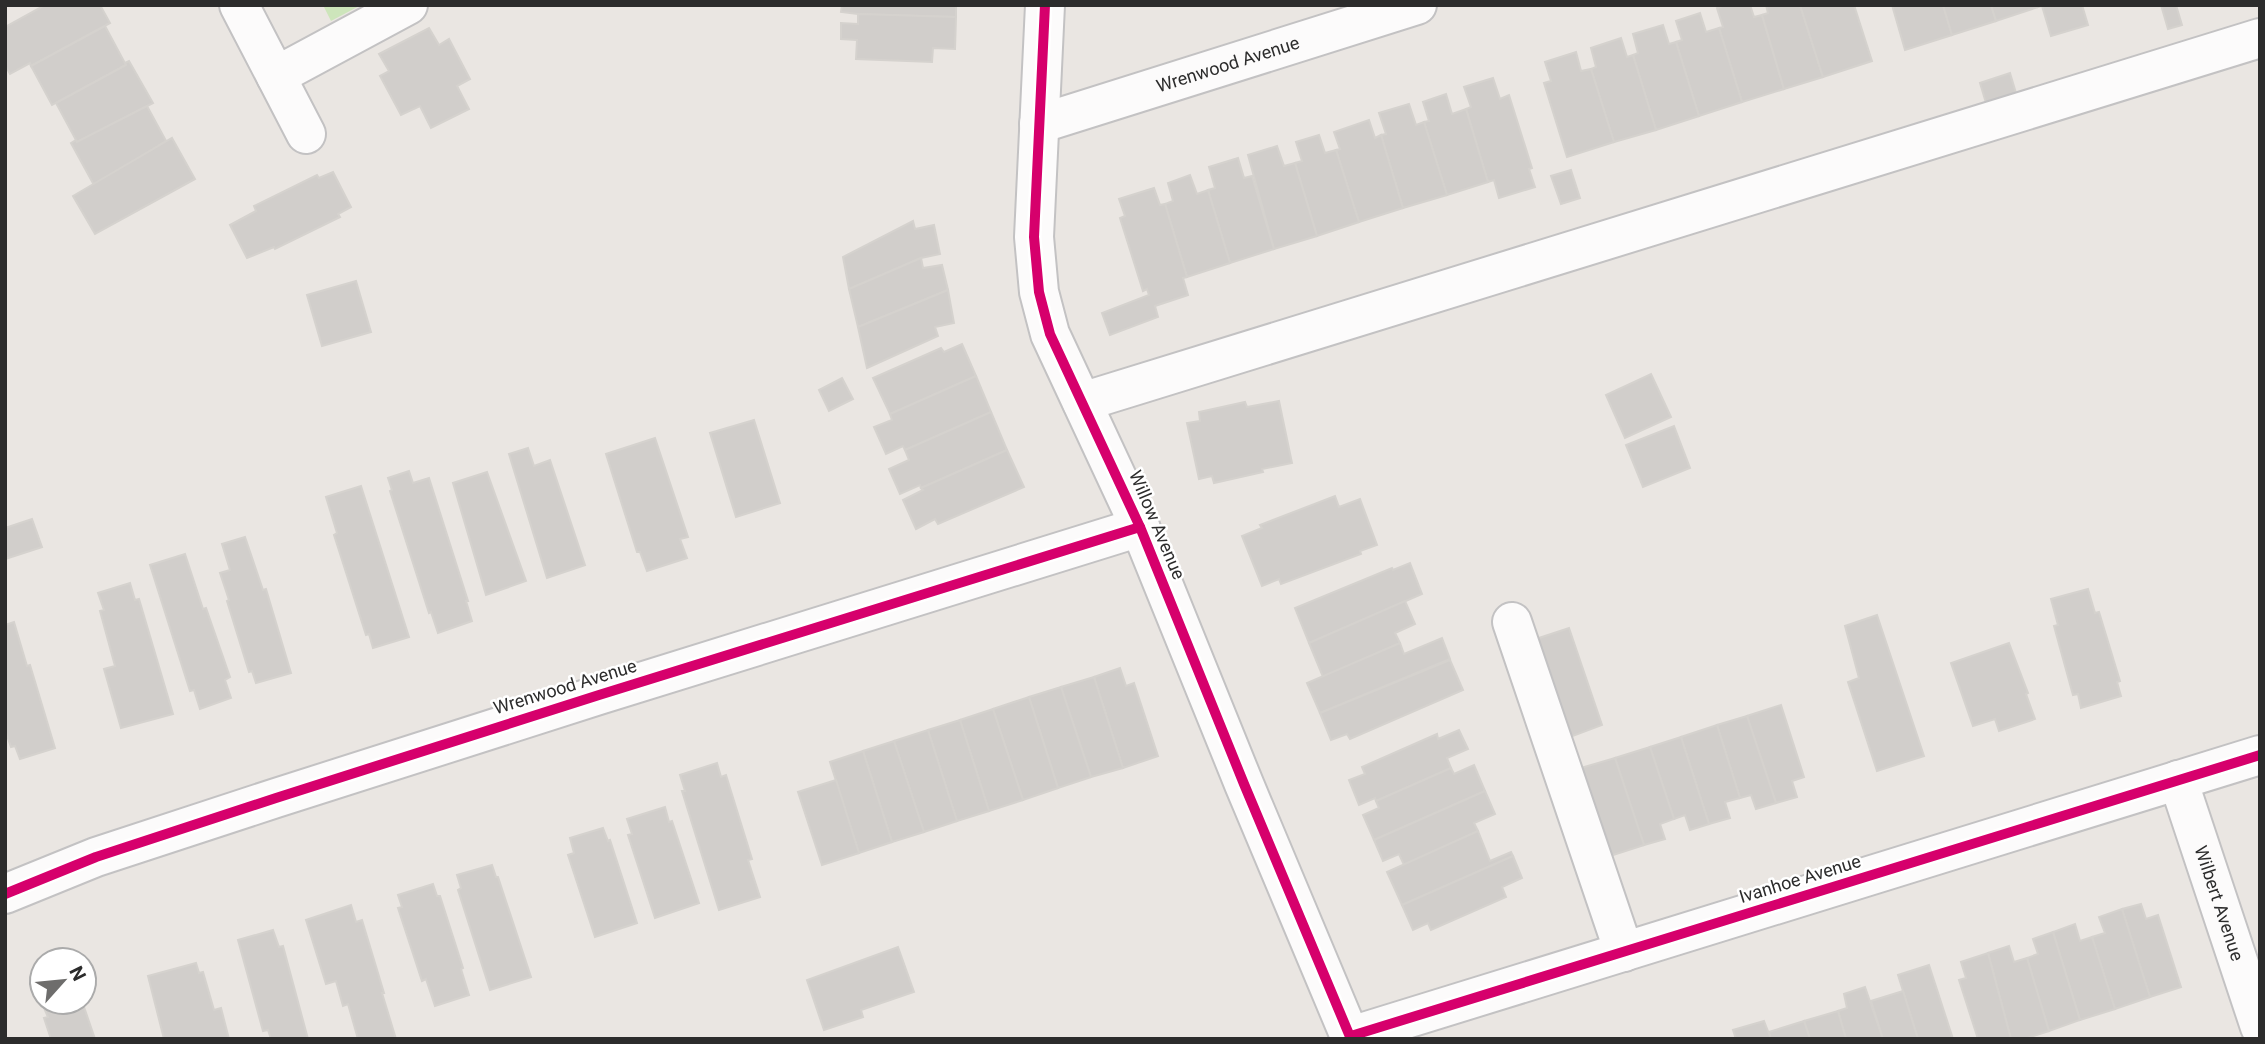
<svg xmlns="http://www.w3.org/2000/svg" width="2265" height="1044" font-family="Roboto,sans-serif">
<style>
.green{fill:#cde5bb}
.building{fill:#d1cecb;stroke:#d5d2ce;stroke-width:2}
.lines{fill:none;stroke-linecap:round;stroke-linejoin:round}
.minor-casing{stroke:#c3c2c3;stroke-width:42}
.minor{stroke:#fcfbfb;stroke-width:38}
.cycleway-casing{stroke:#fff;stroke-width:15}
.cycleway{stroke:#d6006c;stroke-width:10}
.labels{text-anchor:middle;stroke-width:5;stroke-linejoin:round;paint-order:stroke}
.street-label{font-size:18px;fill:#2c2c2c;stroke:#fff}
</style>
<rect width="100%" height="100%" fill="#eae6e2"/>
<polygon class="green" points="323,5 361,5 331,21"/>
<g class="building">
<polygon points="45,5 100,5 110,23 31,66 30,63 10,74 5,65 5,27"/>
<polygon points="842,5 956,5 956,17 858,14 841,12"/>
<polygon points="1725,5 1750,5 1754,17 1762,15 1784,89 1742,102 1719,28 1723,27 1717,8"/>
<polygon points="1766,5 1800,5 1823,77 1784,89 1762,15 1768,13"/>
<polygon points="1800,5 1854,5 1872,61 1823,77"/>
<polygon points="1892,5 1943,5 1952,35 1905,50"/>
<polygon points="1943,5 1991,5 1996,21 1952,35"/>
<polygon points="1991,5 2038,5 2038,7 1996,21"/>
<polygon points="2038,5 2082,5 2088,25 2051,36 2042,6 2038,7"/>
<polygon points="2161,5 2176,5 2182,25 2168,29"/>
<polygon points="1700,13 1706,32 1719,28 1742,102 1699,116 1676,42 1682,40 1676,21"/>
<polygon points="858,14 956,17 955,49 933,48 932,62 856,59 857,40 841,39 841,23 858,24"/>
<polygon points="1663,25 1669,44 1676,42 1699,116 1656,130 1633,55 1638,53 1633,34"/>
<polygon points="105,26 126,65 52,105 31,66"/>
<polygon points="429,28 439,45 449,39 470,79 457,86 469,109 431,128 420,106 401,115 380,76 389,71 379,54"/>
<polygon points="1621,38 1627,57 1633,55 1656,130 1614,142 1591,69 1596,67 1591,48"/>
<polygon points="1576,52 1581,71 1591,69 1614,142 1567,157 1544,83 1551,81 1545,62"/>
<polygon points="129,61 153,103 77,142 56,103 126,65 125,63"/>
<polygon points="2010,73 2016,93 1986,103 1980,83"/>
<polygon points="1493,78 1500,99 1509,95 1532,168 1529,169 1535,187 1499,198 1494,180 1488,182 1466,109 1471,107 1464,87"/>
<polygon points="1446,94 1452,114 1466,109 1488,182 1447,195 1424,122 1429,121 1423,102"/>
<polygon points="1409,104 1416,125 1424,122 1447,195 1403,208 1381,135 1386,134 1379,113"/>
<polygon points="147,106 166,141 94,185 71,143 76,140 77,142"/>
<polygon points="1369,120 1375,138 1381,135 1403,208 1359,222 1336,150 1340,149 1334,132"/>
<polygon points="1319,135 1325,153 1336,150 1359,222 1317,236 1295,163 1302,161 1296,142"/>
<polygon points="172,138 195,179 95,234 73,196"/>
<polygon points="1277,146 1284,166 1295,163 1317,236 1274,249 1248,155"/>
<polygon points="1238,158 1244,178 1252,176 1274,249 1230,263 1208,190 1215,188 1209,167"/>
<polygon points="1571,170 1580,198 1561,204 1551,176"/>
<polygon points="333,172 351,207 338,214 340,217 275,249 274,247 247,258 230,225 256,211 254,206 317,175 319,178"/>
<polygon points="1190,175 1197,194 1208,190 1230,263 1187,277 1165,204 1173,201 1168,183"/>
<polygon points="1154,188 1160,205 1165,204 1187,277 1183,278 1188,295 1155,306 1158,317 1110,335 1102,313 1149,295 1147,289 1143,291 1120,218 1125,216 1119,199"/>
<polygon points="913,221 915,229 934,225 940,254 921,258 849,289 843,257"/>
<polygon points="921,258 923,268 942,265 948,290 858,327 849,289"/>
<polygon points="356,281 371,332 322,346 307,295"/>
<polygon points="948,290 954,323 935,327 938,336 867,368 858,327"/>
<polygon points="962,344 976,376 890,414 873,378 941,348 944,352"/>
<polygon points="1651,374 1671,417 1625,438 1606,395"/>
<polygon points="976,376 991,412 905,450 903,446 886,454 874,427 892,420 890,414"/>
<polygon points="842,378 853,399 829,411 819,390"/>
<polygon points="1279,401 1292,463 1262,469 1263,472 1214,483 1212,476 1199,479 1187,423 1200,421 1199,412 1245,402 1247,407"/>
<polygon points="991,412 1007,450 921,488 920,485 900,494 889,469 909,460 905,450"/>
<polygon points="754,420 780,503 736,517 710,433"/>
<polygon points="1674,426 1690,468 1643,487 1626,445"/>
<polygon points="655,438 688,537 680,539 687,558 647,571 640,552 637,552 606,454"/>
<polygon points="528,448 534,466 550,460 585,565 547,578 509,454"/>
<polygon points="1007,450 1024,487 938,524 935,519 916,529 903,500 923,490 921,488"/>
<polygon points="409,471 413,483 429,478 468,601 466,601 472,621 438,633 431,612 429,613 390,491 392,490 388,478"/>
<polygon points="487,472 526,581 486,595 453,483"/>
<polygon points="361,486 409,637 373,648 369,634 366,635 334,535 337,533 326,497"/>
<polygon points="1335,496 1339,507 1360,499 1377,545 1360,551 1361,554 1281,584 1279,579 1262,586 1242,536 1262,528 1260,525"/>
<polygon points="32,519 42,547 5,559 5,528"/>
<polygon points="245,537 263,590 266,589 291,673 256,683 252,671 249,672 227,601 229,600 220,573 230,570 222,544"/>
<polygon points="185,554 203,609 206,608 230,677 225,680 231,698 200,709 194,690 190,691 150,565"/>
<polygon points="1410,563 1422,594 1309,643 1295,608 1392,568 1393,570"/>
<polygon points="130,583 135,600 139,599 173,714 121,728 104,669 115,666 100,611 104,610 98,593"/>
<polygon points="2088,589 2095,613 2099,612 2120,681 2117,682 2121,696 2081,708 2078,694 2073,695 2054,626 2058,625 2051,599"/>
<polygon points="1405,601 1415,624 1395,633 1400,643 1323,677 1309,643"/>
<polygon points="1877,615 1924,756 1877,771 1848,682 1859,678 1845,626"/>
<polygon points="14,622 27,666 30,665 55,748 20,759 15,746 11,747 5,730 5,625"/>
<polygon points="1569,628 1602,725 1570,737 1536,639"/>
<polygon points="1442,638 1450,659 1320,713 1307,683 1400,643 1404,654"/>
<polygon points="2009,643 2028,693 2026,694 2035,719 1999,731 1995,719 1973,726 1951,663"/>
<polygon points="1450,660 1463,690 1350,739 1347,734 1331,740 1320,713"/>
<polygon points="1120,668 1126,686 1134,683 1158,756 1123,768 1094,677"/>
<polygon points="1094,677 1123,768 1091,777 1061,687"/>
<polygon points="1061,687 1091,777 1058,788 1029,697"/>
<polygon points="1029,697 1058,788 1023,800 993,709"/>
<polygon points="1781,705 1804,777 1792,781 1797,797 1776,803 1747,716"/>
<polygon points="993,709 1023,800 989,811 960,720"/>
<polygon points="1747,716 1776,803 1756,809 1751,795 1740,798 1717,725"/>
<polygon points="960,720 989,811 957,821 928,730"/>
<polygon points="1717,725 1740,798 1725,802 1730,818 1709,824 1681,737"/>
<polygon points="928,730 957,821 924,832 894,741"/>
<polygon points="1459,730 1468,749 1447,758 1451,768 1376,801 1375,798 1359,805 1349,780 1365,774 1362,767 1437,734 1438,739"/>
<polygon points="1681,737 1709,824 1690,830 1685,815 1674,819 1650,747"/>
<polygon points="894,741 924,832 892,842 863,751"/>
<polygon points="1650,747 1674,819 1660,824 1665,839 1644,845 1615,758"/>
<polygon points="863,751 892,842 859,853 830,762"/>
<polygon points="1615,758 1644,845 1610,856 1581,768"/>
<polygon points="717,763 721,777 726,775 752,859 748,860 760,897 719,910 682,791 685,791 680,775"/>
<polygon points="1474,765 1485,791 1374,840 1363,815 1379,808 1376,801 1451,768 1454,774"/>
<polygon points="836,780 859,853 822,865 798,792"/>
<polygon points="1485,791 1495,814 1474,823 1478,831 1404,865 1399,854 1383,861 1374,840"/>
<polygon points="665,807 669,822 672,821 699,903 655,918 628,835 632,834 627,819"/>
<polygon points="603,828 608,841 610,840 637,923 595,937 568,855 574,853 570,838"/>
<polygon points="1478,831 1490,861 1511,852 1513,856 1402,905 1387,872"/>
<polygon points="1513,856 1522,878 1502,887 1506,897 1431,930 1428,923 1413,930 1402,905"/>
<polygon points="492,865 496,877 498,877 531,977 490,990 458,890 461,888 457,875"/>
<polygon points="433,884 437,896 440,896 463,968 461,969 469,995 435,1006 426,979 422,981 398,908 402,907 398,895"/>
<polygon points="2141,904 2146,919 2158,915 2181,987 2150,997 2122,909"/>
<polygon points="351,905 356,922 362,920 384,993 382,993 396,1039 358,1039 348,1004 343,1006 336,981 326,984 306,920"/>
<polygon points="2122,909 2150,997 2115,1009 2092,937 2105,933 2099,917"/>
<polygon points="2075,924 2080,941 2092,937 2115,1009 2080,1020 2053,932"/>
<polygon points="273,930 279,947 283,946 308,1039 271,1039 268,1030 263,1031 238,940"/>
<polygon points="2053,932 2080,1020 2049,1031 2027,958 2038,954 2033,939"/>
<polygon points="2009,946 2014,962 2027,958 2049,1031 2024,1039 2011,1039 1988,953"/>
<polygon points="898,947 914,992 861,1010 863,1017 824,1030 807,980"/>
<polygon points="1988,953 2011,1039 1978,1039 1959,980 1966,978 1961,962"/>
<polygon points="196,963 199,973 203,972 214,1010 221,1008 229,1039 164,1039 148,976"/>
<polygon points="1929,965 1953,1039 1918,1039 1898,975"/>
<polygon points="1865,987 1883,1039 1846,1039 1838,1011 1847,1008 1844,994"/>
<polygon points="1903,991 1918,1039 1883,1039 1871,1001"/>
<polygon points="61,1002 79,1002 80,1008 84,1007 95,1039 51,1039 44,1018 48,1017 44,1008"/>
<polygon points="1838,1011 1846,1039 1810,1039 1804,1021"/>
<polygon points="1764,1021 1771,1039 1736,1039 1733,1030"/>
<polygon points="1804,1021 1810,1039 1771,1039 1769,1032"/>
</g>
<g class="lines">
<defs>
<g id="minor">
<polyline points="239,5 306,134"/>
<polyline points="1045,5 1034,237 1039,292 1050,334 1140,527 1244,784 1351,1039"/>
<polyline points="276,76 408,5"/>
<path id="s1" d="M1039,124L1417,5"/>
<polyline points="1082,402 2260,38"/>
<polyline points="1512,622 1624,952"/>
<path id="s2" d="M2178,780L2260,1027"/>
<polyline points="5,894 96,857 276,798 599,695 1140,527"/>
<polyline points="1351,1036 2260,755"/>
</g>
</defs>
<use href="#minor" class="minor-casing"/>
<use href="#minor" class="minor"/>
<defs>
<g id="cycleway">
<polyline points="1045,5 1034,237 1039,292 1050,334 1140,527 1244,784 1351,1039"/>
<polyline points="5,894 96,857 276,798 599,695 1140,527"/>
<polyline points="1351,1036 2260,755"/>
</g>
</defs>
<use href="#cycleway" class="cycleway-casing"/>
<use href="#cycleway" class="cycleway"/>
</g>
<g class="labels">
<g class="street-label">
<text dy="6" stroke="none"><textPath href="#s1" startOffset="198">Wrenwood Avenue</textPath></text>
<text transform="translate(1157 525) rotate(67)" y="6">Willow Avenue</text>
<text transform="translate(565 687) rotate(-17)" y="6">Wrenwood Avenue</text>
<text transform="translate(1800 879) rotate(-17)" y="6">Ivanhoe Avenue</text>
<text dy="6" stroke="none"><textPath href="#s2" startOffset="130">Wilbert Avenue</textPath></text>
</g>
</g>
<rect width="2265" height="1044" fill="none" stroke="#2c2c2c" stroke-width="14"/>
<g transform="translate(63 981) rotate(63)"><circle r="33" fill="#ffffff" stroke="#ababab" stroke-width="2"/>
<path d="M0-5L12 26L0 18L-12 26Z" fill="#6e6d6c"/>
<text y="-10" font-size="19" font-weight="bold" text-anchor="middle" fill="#2c2c2c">N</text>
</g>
</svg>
